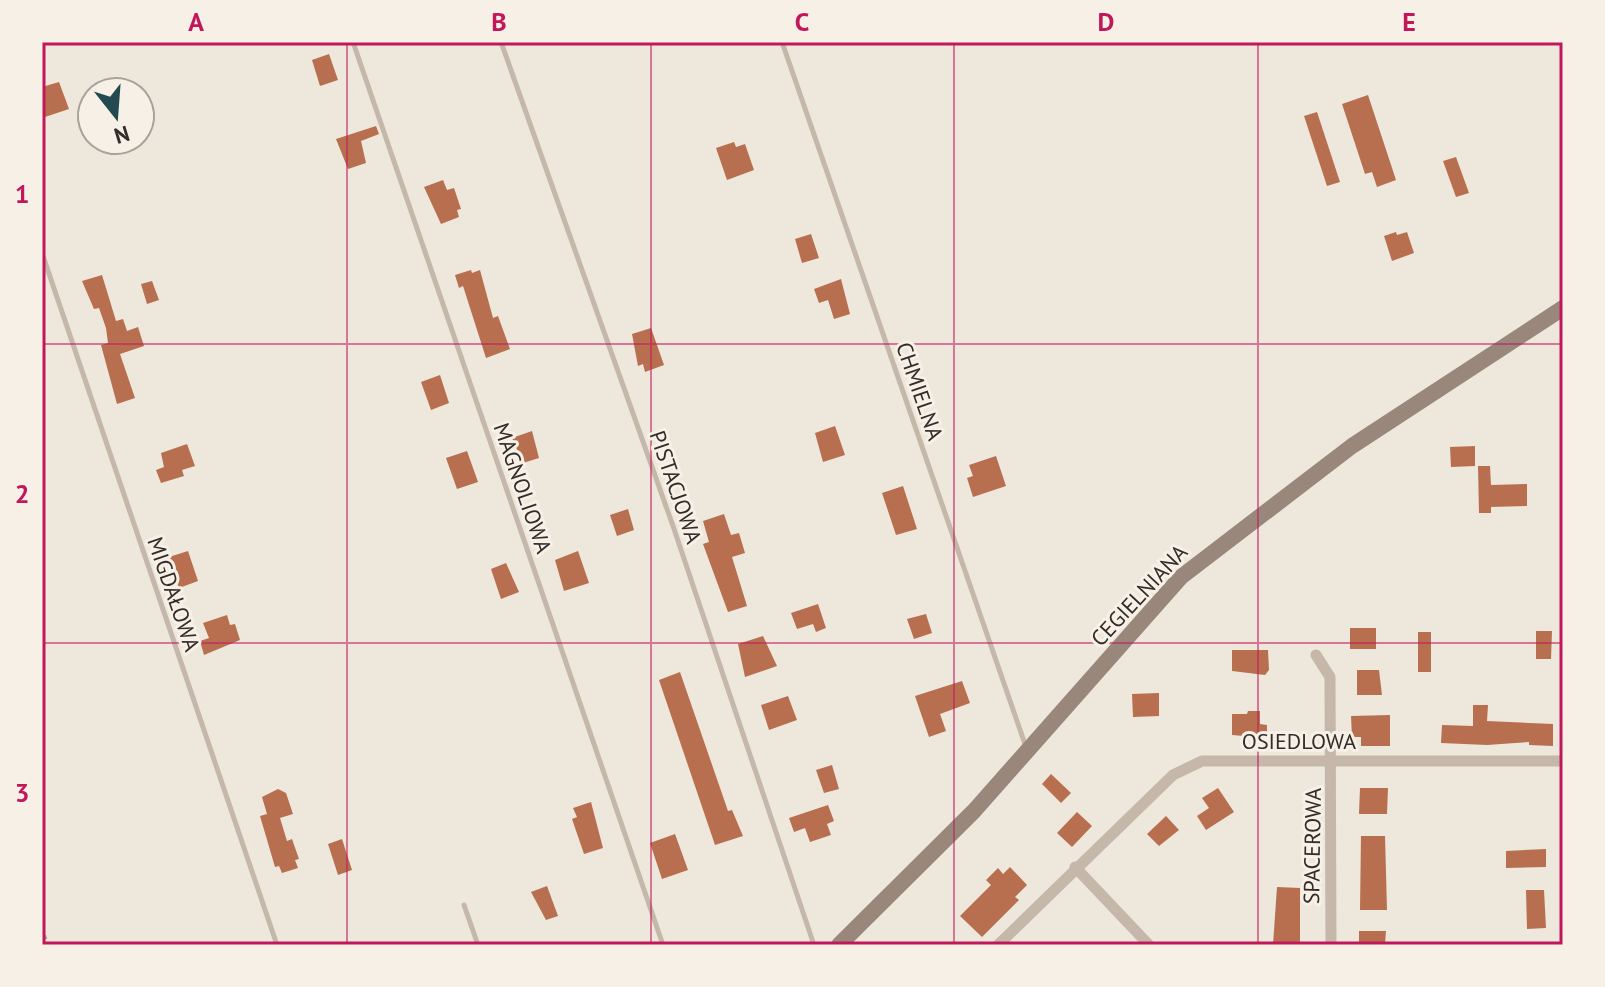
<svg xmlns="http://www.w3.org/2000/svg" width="1605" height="987" font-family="'PT Sans',sans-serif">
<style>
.building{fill:#b86f50}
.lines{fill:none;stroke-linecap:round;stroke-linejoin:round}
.path{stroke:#b1a293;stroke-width:3;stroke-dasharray:4 4;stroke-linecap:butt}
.lane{stroke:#c5b7a9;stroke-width:5}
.street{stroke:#c5b7a9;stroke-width:11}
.secondary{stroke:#98877a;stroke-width:16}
.grid{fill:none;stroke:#c2185b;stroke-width:2;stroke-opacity:0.55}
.labels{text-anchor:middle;stroke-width:6;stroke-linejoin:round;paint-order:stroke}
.street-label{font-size:22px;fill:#332c28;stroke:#f7f0e7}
.neatline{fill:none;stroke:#c2185b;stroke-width:3}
.grid-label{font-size:26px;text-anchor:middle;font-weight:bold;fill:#c2185b}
</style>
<rect width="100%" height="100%" fill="#eee7db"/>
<g class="building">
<polygon points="329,54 338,80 320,86 312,60"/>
<polygon points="59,82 69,109 42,118 42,87"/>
<polygon points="1368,95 1396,180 1377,187 1372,172 1365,174 1342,104"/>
<polygon points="1317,112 1340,182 1327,186 1304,116"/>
<polygon points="376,126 379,134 361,141 366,163 348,169 336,139"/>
<polygon points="734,142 736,147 745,144 754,170 727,180 716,148"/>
<polygon points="1456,157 1469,193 1456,197 1443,161"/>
<polygon points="443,180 447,190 454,188 461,209 457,210 459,217 441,224 424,187"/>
<polygon points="1396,232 1397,235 1407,232 1414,253 1392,261 1384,236"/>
<polygon points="811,234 819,258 802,263 795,239"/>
<polygon points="471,270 472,273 480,270 493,318 498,316 510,349 486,358 463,286 459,288 455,275"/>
<polygon points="102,275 116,321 123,319 127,331 138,327 144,346 120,354 135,398 117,404 101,345 108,343 106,328 99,308 94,309 82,281"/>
<polygon points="841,279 850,314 834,319 828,300 819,303 814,289"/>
<polygon points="152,281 159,300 147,304 141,284"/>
<polygon points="651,328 664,365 645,372 643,364 638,366 632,334"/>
<polygon points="440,375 449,403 431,410 421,382"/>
<polygon points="835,426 845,455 823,462 815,433"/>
<polygon points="532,431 539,458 523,463 512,438"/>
<polygon points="187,444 195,466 182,470 184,476 161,483 156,470 164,467 161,453"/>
<polygon points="1475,446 1475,466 1451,467 1450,447"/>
<polygon points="467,451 478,482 457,489 446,458"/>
<polygon points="996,456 1006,486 973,497 967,478 973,476 969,465"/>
<polygon points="1478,466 1490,466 1491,485 1527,484 1527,506 1491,507 1491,513 1479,513"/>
<polygon points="903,486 917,529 896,535 882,493"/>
<polygon points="628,509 634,530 617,536 610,515"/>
<polygon points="724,514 731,535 739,533 745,553 732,557 747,606 728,612 703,544 709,542 703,521"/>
<polygon points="188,551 198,581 179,588 169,557"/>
<polygon points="578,551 589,583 564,591 555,560"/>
<polygon points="506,563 519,592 501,599 491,569"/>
<polygon points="818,604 826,628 816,632 813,624 797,629 791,613"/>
<polygon points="926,614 932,633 914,639 907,619"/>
<polygon points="227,615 230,625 235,624 240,640 204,655 200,641 209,638 203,623"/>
<rect x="1350" y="628" width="26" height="21"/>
<polygon points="1536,631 1552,631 1551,659 1536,659"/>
<rect x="1418" y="632" width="13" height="40"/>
<polygon points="763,636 777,666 745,677 738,644"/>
<polygon points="1232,650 1268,650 1269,670 1265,675 1232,671"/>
<polygon points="1357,670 1379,670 1382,695 1357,695"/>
<polygon points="680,672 728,811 732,810 743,836 715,845 659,680"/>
<polygon points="962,681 970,703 940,714 946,731 929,737 915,696"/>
<polygon points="1159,693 1159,716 1133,717 1132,694"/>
<polygon points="788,696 797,720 769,730 761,705"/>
<polygon points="1473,705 1488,705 1487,721 1553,724 1553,746 1529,745 1529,742 1487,745 1441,743 1442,725 1473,726"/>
<polygon points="1248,711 1260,711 1260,724 1267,725 1267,738 1232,735 1232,714 1247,714"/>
<polygon points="1390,715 1390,746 1361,746 1361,737 1352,737 1351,716"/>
<polygon points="832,765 839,789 824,793 816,770"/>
<polygon points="1051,774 1071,793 1061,803 1042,784"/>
<polygon points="1218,788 1234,812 1206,830 1197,816 1209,808 1202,798"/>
<polygon points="1360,788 1388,788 1387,814 1359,814"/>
<polygon points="278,789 286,793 293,814 280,818 287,841 292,839 299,859 295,860 298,868 282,873 279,866 275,867 260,816 267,814 262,797"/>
<polygon points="591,802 603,848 584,854 572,819 577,817 573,808"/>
<polygon points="828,805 834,821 827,824 831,835 810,842 805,828 794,832 789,818"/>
<polygon points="1077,812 1092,826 1072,847 1057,833"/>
<polygon points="1166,816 1179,830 1159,846 1147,834"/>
<polygon points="675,834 688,870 662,879 650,843"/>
<polygon points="1361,836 1385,836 1387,910 1360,910"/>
<polygon points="342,839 352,870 338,875 328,844"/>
<polygon points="1546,849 1546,867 1506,868 1506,851"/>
<polygon points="1010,867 1027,885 1015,897 1019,900 982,937 960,916 991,885 986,880 998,868 1003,874"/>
<polygon points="547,886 558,916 546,920 531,892"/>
<polygon points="1277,887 1300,888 1300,945 1273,945"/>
<polygon points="1526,890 1544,890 1546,928 1527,929"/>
<polygon points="1359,931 1386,931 1385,944 1359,944"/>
</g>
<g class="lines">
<polyline class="path" points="42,928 48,945"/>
<g class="lane">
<polyline points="353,42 663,945"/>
<polyline points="501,42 673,526 814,945"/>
<polyline points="782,42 1026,747"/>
<polyline points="42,253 277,945"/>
<polyline points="464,905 478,945"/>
</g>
<g class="street">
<polyline points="1316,655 1330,677 1331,945"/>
<polyline points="1075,867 1149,945"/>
<polyline points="998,945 1173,775 1202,761 1563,761"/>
</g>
<polyline class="secondary" points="839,945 974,811 1181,577 1352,446 1563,308"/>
</g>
<path class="grid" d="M347,42V945M651,42V945M954,42V945M1258,42V945M42,344H1563M42,643H1563"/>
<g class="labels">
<g class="street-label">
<text transform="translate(920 391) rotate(71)" y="8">CHMIELNA</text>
<text transform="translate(676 487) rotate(71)" y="8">PISTACJOWA</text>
<text transform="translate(523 488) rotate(71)" y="8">MAGNOLIOWA</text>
<text transform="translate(174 594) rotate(71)" y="8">MIGDAŁOWA</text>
<text transform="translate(1139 595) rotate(-47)" y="8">CEGIELNIANA</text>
<text x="1299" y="749">OSIEDLOWA</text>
<text transform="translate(1312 846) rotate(-89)" y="8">SPACEROWA</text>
</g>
</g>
<rect width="1605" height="987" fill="none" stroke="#f7f0e7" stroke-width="88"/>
<g transform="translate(116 116) rotate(163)"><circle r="38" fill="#f7f0e7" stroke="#a9a29b" stroke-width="2"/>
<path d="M0-6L14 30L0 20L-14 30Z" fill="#224a50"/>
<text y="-12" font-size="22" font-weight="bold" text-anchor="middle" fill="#332c28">N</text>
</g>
<rect x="44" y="44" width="1517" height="899" class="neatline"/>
<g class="grid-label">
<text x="196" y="31">A</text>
<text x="499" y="31">B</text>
<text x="802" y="31">C</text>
<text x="1106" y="31">D</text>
<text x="1409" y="31">E</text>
<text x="22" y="203">1</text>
<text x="22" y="503">2</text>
<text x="22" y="802">3</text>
</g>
</svg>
